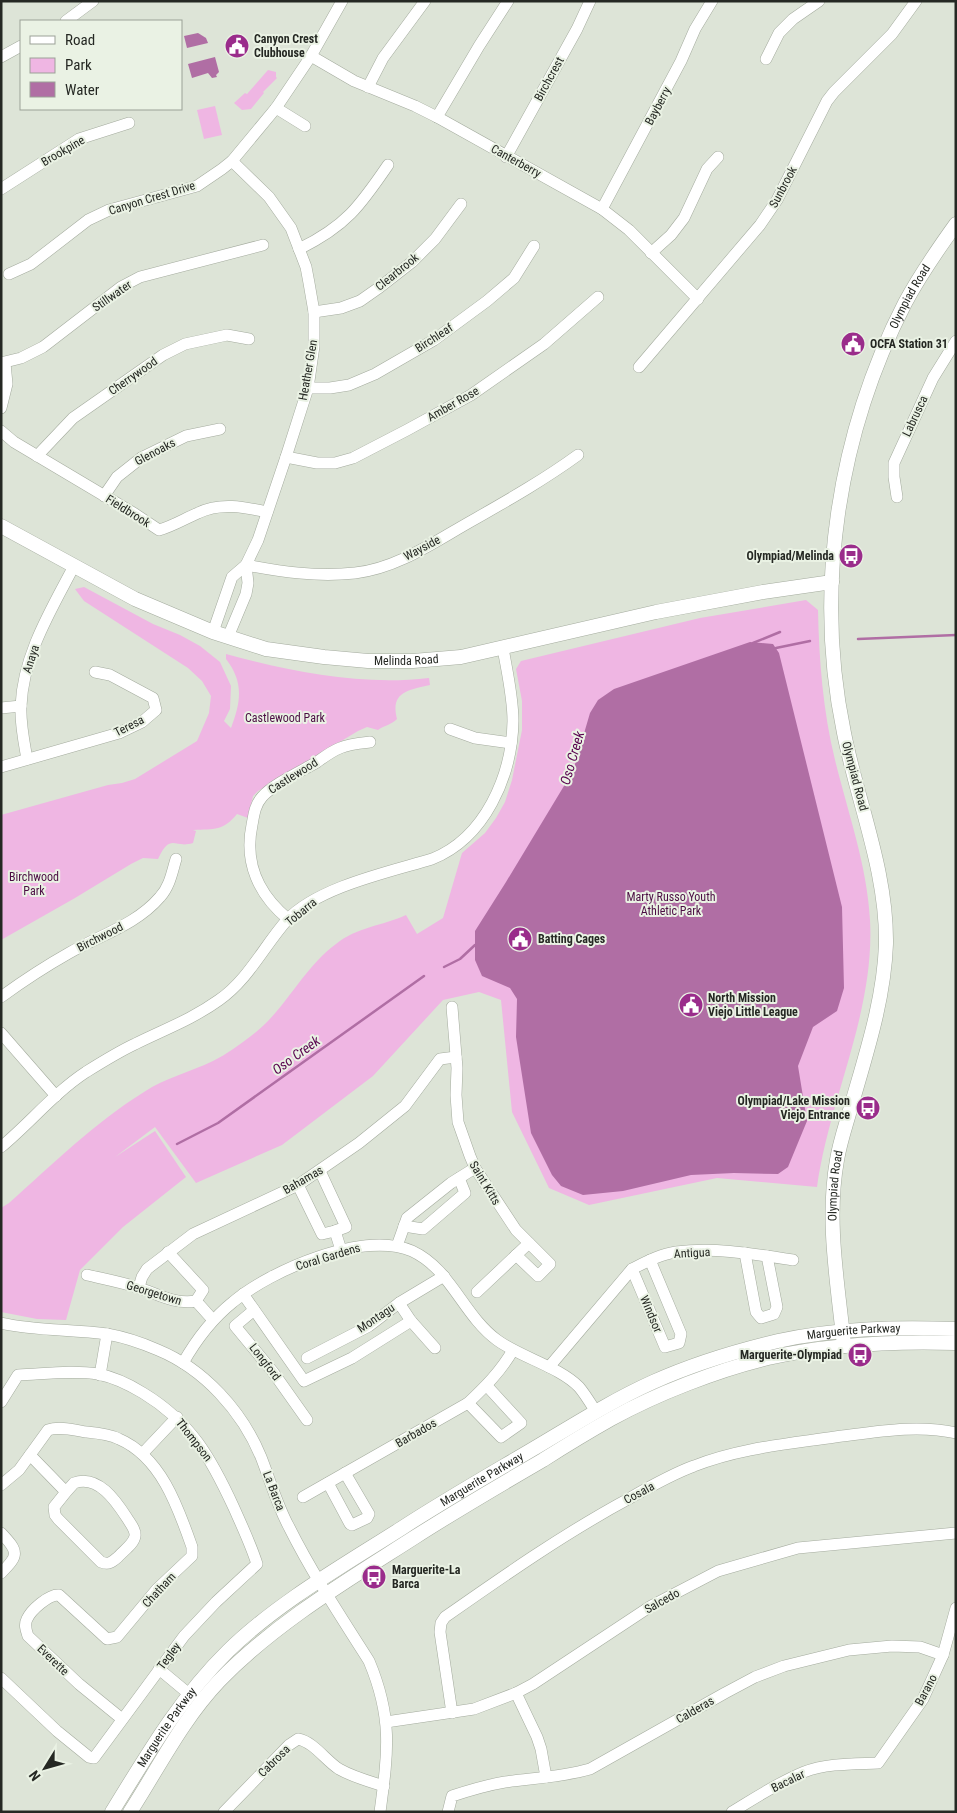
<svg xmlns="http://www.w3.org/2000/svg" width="957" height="1813" font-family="'Roboto Condensed',sans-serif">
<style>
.green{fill:#efb6e3}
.water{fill:#b06ea4}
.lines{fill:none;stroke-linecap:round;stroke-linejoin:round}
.stream{stroke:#b06ea4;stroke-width:2.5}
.minor-casing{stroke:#a4ab9e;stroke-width:12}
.major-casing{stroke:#a4ab9e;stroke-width:15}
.minor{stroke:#fff;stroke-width:11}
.major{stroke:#fff;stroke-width:14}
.labels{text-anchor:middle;stroke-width:4;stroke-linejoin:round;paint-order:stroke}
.poi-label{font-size:12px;font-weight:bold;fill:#252823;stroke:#eaf2e4;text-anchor:start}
.street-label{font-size:12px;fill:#252823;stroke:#eaf2e4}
.park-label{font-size:12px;fill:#4b0d43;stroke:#eaf2e4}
.water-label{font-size:14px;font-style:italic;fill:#59034f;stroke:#eaf2e4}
</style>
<rect width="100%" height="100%" fill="#dde4d7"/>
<g class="green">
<polygon points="268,70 276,72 276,77 277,78 263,92 264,93 251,109 242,110 234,103 245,93 247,94"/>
<polygon points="215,106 222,135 204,139 197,110"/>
<path d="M84,587L153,624L180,635L200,646L220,662L231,686L230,709L224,721L231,728C241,702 244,682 226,659V654C291,672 362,686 429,678L430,685C408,690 390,692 397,719C391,725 385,725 378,730L367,727L358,731L258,791L253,796L248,818L237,814C223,831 215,829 193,830L196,831L193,843C174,849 171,832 158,859L143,858L131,864L75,898L1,940V815L108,785L122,783L135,779L197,741L209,713L211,696L202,681L188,668L84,601L75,589Z"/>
<path d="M806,600L818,610C819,660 823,711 835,760C848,813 867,865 870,920C875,1012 830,1096 817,1187L717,1178L589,1205L549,1188L512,1112L501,1000L479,992L443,1000L373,1076L282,1145L196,1183L155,1127L115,1157L155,1131L186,1177L123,1227L80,1270L66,1320L37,1319L1,1312V1208L9,1203C53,1164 94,1123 144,1092C165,1078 190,1072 213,1061C227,1054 239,1045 251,1036C285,1011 302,969 336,944C357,927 382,926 406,915L417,934L443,918L462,853L485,833L496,818L505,802L512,780L522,730V701L516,669L521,661L700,618Z"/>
</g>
<g class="water">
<polygon points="198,33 206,38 208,43 187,48 184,36"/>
<polygon points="215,57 219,72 216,75 217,77 212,78 208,73 192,78 188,64"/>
<polygon points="750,642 773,644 779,653 842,907 844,988 837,1011 813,1027 798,1066 807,1121 788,1167 778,1174 734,1173 691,1175 623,1191 583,1195 561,1186 552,1175 531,1133 516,1037 517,999 510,988 482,976 475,960 475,931 506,882 573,771 590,713 598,700 614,689"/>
</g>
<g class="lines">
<g class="stream">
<polyline points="858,639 956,635"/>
<polyline points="753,643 780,632"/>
<polyline points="776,648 810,641"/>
<polyline points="444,967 460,959 475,945"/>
<polyline points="177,1144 218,1123 424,976"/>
</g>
<defs>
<g id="minor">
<polyline points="66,21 93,1"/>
<polyline points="311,56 354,81 415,106 437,117 602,209 629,230 698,299"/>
<polyline points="1,57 21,46"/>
<polyline points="766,59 779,33 793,19 819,1"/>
<polyline points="368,87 383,58 425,1"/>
<polyline points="276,108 305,126"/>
<polyline points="437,117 479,46 508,1"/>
<polyline points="506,157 577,29 590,1"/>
<polyline points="1,189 79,139 129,123"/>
<polyline points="602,209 681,61 695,29 712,1"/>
<path d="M299,249C346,226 360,206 388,165"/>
<polyline points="651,253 671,235 684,218 707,169 718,157"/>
<polyline points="9,274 31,264 88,220 109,210 197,186 222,169 232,161 276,108 311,56 342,1"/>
<polyline points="314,312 341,308 360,301 380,287 412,262 435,239 461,204"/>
<polyline points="1,363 21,358 43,347 121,287 140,277 263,245"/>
<polyline points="639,367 760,225 777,200 827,101 834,92 892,34 916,1"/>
<polyline points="308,388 330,388 349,385 375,374 434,340 487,301 514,278 534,246"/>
<polyline points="1,408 7,384 5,363"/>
<path d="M1,431L14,442L135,514L159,530C173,526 184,519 198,513C220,502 244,507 267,512"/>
<polyline points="37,456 73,418 163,355 185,344 227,335 249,339"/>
<polyline points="286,457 317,463 335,463 353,458 407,430 471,395 544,344 598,297"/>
<polyline points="104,496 117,477 141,458 186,436 220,429"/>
<polyline points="897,497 894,477 894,463 933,378 956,341"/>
<path d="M246,565C282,572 318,577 355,573C399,568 437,540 475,519C510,499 545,479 578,455"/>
<polyline points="213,632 232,577 246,565 258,540 286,457 308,388 314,346 314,312 309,283 306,267 291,228 269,197 232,161"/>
<polyline points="228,637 246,594 248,583 246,565"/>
<polyline points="1,708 21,706"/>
<polyline points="450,729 475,738 511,743"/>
<path d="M27,759C24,742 20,723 21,706C23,655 51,610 74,566"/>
<polyline points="1,767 119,733 142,722 156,710 153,698 110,675 95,672"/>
<path d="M288,919C259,895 244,863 252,825C254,814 255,805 262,797C273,784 302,771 317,762C324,757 332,751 340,748C348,744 360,743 370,742"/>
<path d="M1,997C23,981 46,966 69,953C100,935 136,925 160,897C170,886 172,872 176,859"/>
<polyline points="452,1007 457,1068 456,1095 458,1122 470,1156 475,1168 516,1230 550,1264 538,1276 516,1255"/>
<polyline points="1,1033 56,1096"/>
<path d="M1,1147C30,1123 54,1093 86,1072C102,1062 118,1052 135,1044C165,1029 191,1020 219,1000C248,980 264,946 287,920C318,887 389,872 432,859C485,838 512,776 513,721C513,697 507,672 503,648"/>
<polyline points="320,1171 346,1227 335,1231 341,1250"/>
<polyline points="298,1185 322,1234 335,1231"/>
<polyline points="404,1226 423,1229 465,1193 459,1178"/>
<polyline points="397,1246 407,1218 451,1183 475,1168"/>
<polyline points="168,1252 203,1290 196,1301"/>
<polyline points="745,1253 756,1312 761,1318 774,1314 777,1307 767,1256"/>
<polyline points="632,1269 665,1347 679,1343 681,1334 650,1260"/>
<path d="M87,1275C104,1279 120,1282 136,1287C156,1293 174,1305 196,1301L213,1320"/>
<polyline points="139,1287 142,1277 147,1269 193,1234 298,1185 359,1143 405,1106 440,1059 456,1057"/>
<polyline points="477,1292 529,1243"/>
<polyline points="243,1294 304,1381 352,1358 411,1321"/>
<polyline points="399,1303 411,1321 435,1348"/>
<polyline points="254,1310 235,1326 273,1372 307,1420"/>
<path d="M1,1323C36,1331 72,1329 107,1334C124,1337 142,1343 158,1350C204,1369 242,1411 261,1457C270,1480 277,1505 289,1527C312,1573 341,1617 369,1661C393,1718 388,1752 380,1812"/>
<polyline points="307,1358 369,1326 399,1303 444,1276"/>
<path d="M183,1363C196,1340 213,1318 233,1302C271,1270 364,1230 412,1251C451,1269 463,1315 497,1340C520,1357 560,1367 579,1387C585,1394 591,1404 596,1412"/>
<path d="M549,1367L632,1269C646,1262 661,1254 676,1252C715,1247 754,1254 793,1260"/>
<polyline points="100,1375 107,1334"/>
<path d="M1,1402L18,1375C44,1374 72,1370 98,1374C113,1377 130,1385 143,1393C191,1422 211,1458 234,1508C242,1526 251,1545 257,1564L216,1602L184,1636L94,1758L89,1757L57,1731L1,1678"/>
<polyline points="468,1403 501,1437 521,1423 487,1386"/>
<polyline points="143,1453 177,1417"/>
<path d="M30,1455L66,1492L54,1507L55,1515L58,1519L101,1562C109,1565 112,1562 118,1557C123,1551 134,1544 135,1536C136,1530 130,1523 127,1518C116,1501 98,1474 74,1483L66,1492"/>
<polyline points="328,1483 350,1524 352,1525 367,1518 369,1514 345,1473"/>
<path d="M1,1485L19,1470L48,1430C59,1426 74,1430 86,1432C97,1433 109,1434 119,1439C161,1457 178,1507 192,1547V1556L157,1589L117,1637L107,1639L59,1595C49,1594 31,1610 27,1619C24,1625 26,1630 28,1636L79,1684L122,1719"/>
<path d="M303,1497L468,1403C485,1387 501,1371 513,1350"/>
<path d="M1,1533C19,1552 19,1555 1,1573"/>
<polyline points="159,1669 189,1694"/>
<polyline points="516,1693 537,1737 541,1749 546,1777"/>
<path d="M452,1713L440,1632L441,1623L445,1617C505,1575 565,1533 630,1498C651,1486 672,1474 694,1466C739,1448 788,1444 835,1437C875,1432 917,1424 956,1433"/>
<polyline points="386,1722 474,1709 516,1693 533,1684 651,1606 718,1571 798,1548 956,1533"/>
<path d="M224,1812L289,1745L298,1739C314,1742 325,1760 339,1769C353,1777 368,1781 384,1786"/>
<path d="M448,1812L452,1796C470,1790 487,1785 505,1782C534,1778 562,1777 590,1769L725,1693L755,1677L784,1666L849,1650L892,1646L920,1647L943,1655"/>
<path d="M732,1812C755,1798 779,1782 804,1772C827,1763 854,1764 878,1763L923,1699L943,1655L956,1608"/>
</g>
<g id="major">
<path id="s1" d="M1,526L135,599L213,632L266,649L324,657L368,661H413L461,657L656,612L763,592L832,582"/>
<path id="s2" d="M844,1346C838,1284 826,1222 837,1160C840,1141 847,1122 852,1103C867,1051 884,999 886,944C887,871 858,804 844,733C814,589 838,433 905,303C920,275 938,249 956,224"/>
<path id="s3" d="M112,1812C147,1755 180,1698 228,1651C277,1603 344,1565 402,1528C445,1500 489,1475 533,1449C572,1426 611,1401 653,1382C693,1364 736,1351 778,1341C837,1328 896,1327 956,1329"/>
<path d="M130,1812C159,1767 182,1720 219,1681C275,1623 348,1580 415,1537C457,1510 500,1485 543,1460C565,1446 588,1432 611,1419C656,1394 718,1370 768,1358C830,1344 893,1341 956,1343"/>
</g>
</defs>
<use href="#minor" class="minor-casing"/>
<use href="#major" class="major-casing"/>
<use href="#minor" class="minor"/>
<use href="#major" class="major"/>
</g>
<defs>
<symbol id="civic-disc" viewBox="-11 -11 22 22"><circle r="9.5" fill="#9a2c8b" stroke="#eaf2e4"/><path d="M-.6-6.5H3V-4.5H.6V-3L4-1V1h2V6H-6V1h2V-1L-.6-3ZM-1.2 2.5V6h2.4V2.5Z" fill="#fff"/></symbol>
<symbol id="bus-disc" viewBox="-11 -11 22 22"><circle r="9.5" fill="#9a2c8b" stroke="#eaf2e4"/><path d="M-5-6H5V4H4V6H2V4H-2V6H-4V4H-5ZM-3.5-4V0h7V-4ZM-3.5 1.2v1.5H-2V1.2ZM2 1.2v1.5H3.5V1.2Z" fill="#fff"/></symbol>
</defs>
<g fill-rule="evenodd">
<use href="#civic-disc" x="223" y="32" width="28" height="28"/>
<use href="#civic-disc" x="839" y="330" width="28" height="28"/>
<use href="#bus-disc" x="837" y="542" width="28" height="28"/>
<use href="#civic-disc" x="506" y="925" width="28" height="28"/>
<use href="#civic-disc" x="677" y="991" width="28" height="28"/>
<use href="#bus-disc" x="854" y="1094" width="28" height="28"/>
<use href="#bus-disc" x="846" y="1341" width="28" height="28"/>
<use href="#bus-disc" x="360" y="1563" width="28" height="28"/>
</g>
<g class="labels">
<g class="poi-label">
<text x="254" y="43">Canyon Crest<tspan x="254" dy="14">Clubhouse</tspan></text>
<text x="870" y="348">OCFA Station 31</text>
<text x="834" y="560" text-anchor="end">Olympiad/Melinda</text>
<text x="538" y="943">Batting Cages</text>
<text x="708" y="1002">North Mission<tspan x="708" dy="14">Viejo Little League</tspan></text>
<text x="850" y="1105" text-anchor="end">Olympiad/Lake Mission<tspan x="850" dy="14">Viejo Entrance</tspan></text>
<text x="842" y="1359" text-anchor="end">Marguerite-Olympiad</text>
<text x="392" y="1574">Marguerite-La<tspan x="392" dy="14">Barca</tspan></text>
</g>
<g class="street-label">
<text transform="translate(549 79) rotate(-61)" y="4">Birchcrest</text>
<text transform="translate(658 106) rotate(-62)" y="4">Bayberry</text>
<text transform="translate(63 151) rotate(-30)" y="4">Brookpine</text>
<text transform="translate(516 161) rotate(29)" y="4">Canterberry</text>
<text transform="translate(783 187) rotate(-62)" y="4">Sunbrook</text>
<text transform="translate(152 198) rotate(-17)" y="4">Canyon Crest Drive</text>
<text transform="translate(397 272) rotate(-39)" y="4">Clearbrook</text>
<text transform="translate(112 296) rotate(-35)" y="4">Stillwater</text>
<text dy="4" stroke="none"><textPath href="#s2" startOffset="1075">Olympiad Road</textPath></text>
<text transform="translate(434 338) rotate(-33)" y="4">Birchleaf</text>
<text transform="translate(308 370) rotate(-80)" y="4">Heather Glen</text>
<text transform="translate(133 376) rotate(-35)" y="4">Cherrywood</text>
<text transform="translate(453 404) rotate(-30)" y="4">Amber Rose</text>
<text transform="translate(915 416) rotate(-65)" y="4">Labrusca</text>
<text transform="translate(155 452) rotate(-28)" y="4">Glenoaks</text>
<text transform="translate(128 511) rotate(32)" y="4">Fieldbrook</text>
<text transform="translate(422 548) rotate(-28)" y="4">Wayside</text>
<text transform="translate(31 659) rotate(-72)" y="4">Anaya</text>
<text dy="4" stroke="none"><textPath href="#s1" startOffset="434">Melinda Road</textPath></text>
<text transform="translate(129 726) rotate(-27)" y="4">Teresa</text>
<text transform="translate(293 776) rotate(-32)" y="4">Castlewood</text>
<text transform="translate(855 776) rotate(75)" y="4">Olympiad Road</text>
<text transform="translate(301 912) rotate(-39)" y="4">Tobarra</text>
<text transform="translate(100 937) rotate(-27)" y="4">Birchwood</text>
<text transform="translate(303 1180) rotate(-30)" y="4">Bahamas</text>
<text transform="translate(485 1183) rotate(59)" y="4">Saint Kitts</text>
<text dy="4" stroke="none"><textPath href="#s2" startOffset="161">Olympiad Road</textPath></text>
<text transform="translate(692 1253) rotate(-3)" y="4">Antigua</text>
<text transform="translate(328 1257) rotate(-17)" y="4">Coral Gardens</text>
<text transform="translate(154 1293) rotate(17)" y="4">Georgetown</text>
<text transform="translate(651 1314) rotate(67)" y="4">Windsor</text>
<text transform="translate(376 1318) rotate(-34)" y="4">Montagu</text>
<text dy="4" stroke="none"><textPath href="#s3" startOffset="911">Marguerite Parkway</textPath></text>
<text transform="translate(265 1362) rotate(52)" y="4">Longford</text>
<text transform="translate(416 1433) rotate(-30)" y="4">Barbados</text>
<text transform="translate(194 1440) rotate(52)" y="4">Thompson</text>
<text dy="4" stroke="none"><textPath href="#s3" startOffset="506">Marguerite Parkway</textPath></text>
<text transform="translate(274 1491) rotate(69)" y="4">La Barca</text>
<text transform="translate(639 1493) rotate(-28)" y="4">Cosala</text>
<text transform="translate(159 1590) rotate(-47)" y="4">Chatham</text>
<text transform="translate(662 1601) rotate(-29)" y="4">Salcedo</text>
<text transform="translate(169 1656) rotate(-53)" y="4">Tegley</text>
<text transform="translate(53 1660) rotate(44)" y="4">Everette</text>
<text transform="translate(926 1690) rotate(-62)" y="4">Barano</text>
<text transform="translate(695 1710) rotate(-30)" y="4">Calderas</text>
<text dy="4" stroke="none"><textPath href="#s3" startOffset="101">Marguerite Parkway</textPath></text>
<text transform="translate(274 1761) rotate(-45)" y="4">Cabrosa</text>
<text transform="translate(788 1781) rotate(-26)" y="4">Bacalar</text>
</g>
<g class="park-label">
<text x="285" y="722">Castlewood Park</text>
<text x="34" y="881">Birchwood<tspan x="34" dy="14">Park</tspan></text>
<text x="671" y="901">Marty Russo Youth<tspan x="671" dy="14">Athletic Park</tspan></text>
</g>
<g class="water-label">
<text transform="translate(572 758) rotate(-74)" y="5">Oso Creek</text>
<text transform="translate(296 1055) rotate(-36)" y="5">Oso Creek</text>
</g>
</g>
<rect width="957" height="1813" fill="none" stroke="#252823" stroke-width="5"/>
<rect x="20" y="20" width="162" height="90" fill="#eaf2e4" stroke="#9ba197"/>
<rect x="30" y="36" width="25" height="8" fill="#ffffff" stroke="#9ba197"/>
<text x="65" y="45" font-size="15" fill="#252823">Road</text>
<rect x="30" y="58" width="25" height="15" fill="#efb6e3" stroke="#9ba197"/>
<text x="65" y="70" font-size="15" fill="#252823">Park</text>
<rect x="30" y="82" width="25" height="15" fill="#b06ea4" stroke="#9ba197"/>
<text x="65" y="95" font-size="15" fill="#252823">Water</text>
<g transform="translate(45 1768) rotate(233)" stroke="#eaf2e4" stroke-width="4" paint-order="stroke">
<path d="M0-4L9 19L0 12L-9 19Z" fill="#252823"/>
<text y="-8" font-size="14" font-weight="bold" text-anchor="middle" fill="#252823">N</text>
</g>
</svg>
